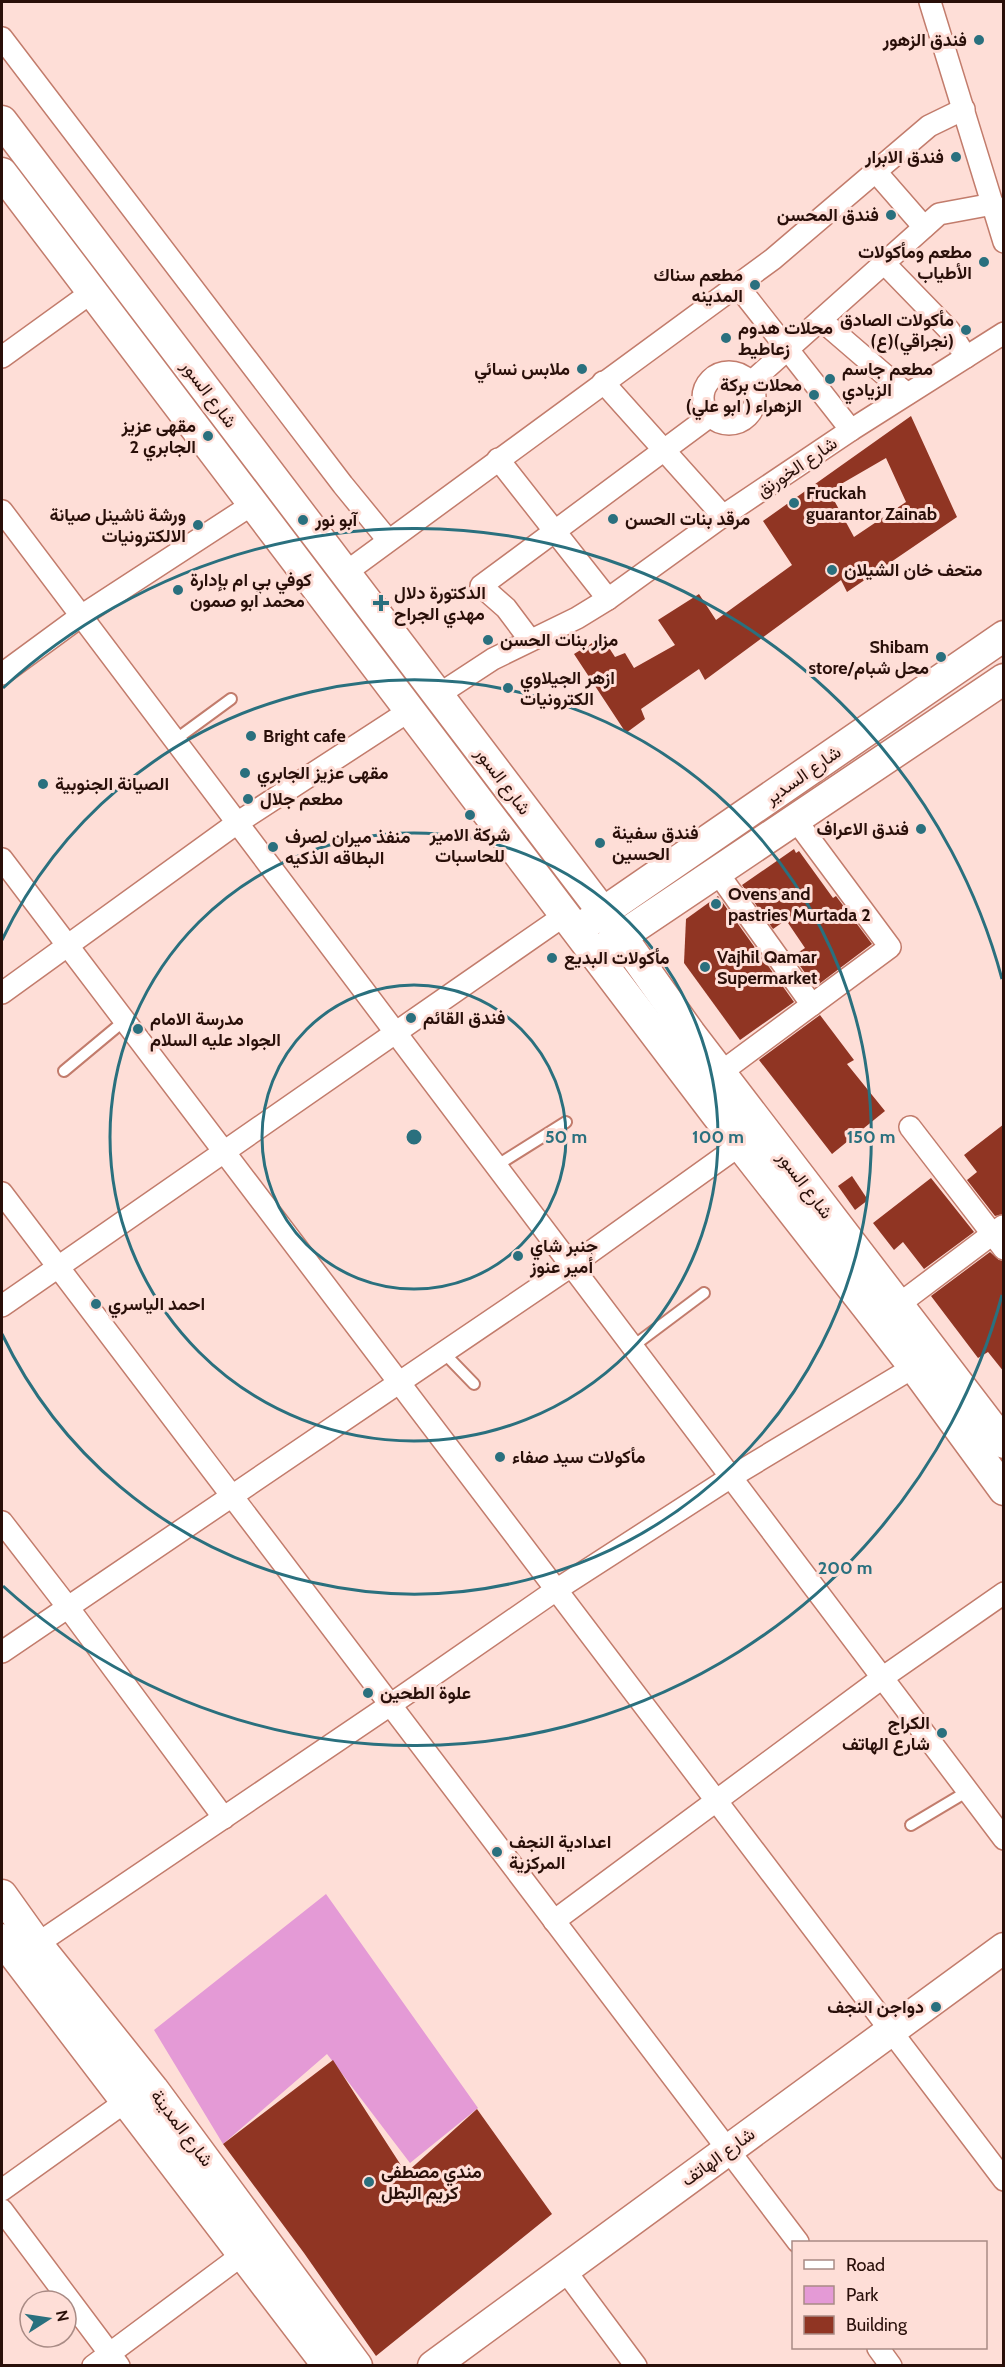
<svg xmlns="http://www.w3.org/2000/svg" width="1005" height="2367" font-family="Cabin,Vazirmatn,sans-serif">
<style>
.green{fill:#e49ad6}
.building{fill:#903523;fill-rule:evenodd}
.lines{fill:none;stroke-linecap:round;stroke-linejoin:round}
.lane-casing{stroke:#c27c6c;stroke-width:14}
.street-casing{stroke:#c27c6c;stroke-width:24}
.secondary-casing{stroke:#c27c6c;stroke-width:33}
.lane{stroke:#fff;stroke-width:10}
.street{stroke:#fff;stroke-width:21}
.secondary{stroke:#fff;stroke-width:30}
.ring{fill:none;stroke:#2a707e;stroke-width:3}
.poi-dot{fill:#2a707e;stroke:#feded7;stroke-width:2}
.labels{text-anchor:middle;stroke-width:6;stroke-linejoin:round;paint-order:stroke}
.poi-label{font-size:18px;font-weight:bold;fill:#290f09;stroke:#feded7;text-anchor:start}
.street-label{font-size:18px;fill:#290f09;stroke:#feded7}
.centre{fill:#2a707e;stroke:#feded7;stroke-width:3}
.ring-label{font-size:18px;text-anchor:middle;font-weight:bold;fill:#2a707e;stroke:#feded7;stroke-width:6;stroke-linejoin:round;paint-order:stroke}
</style>
<rect width="100%" height="100%" fill="#feded7"/>
<polygon class="green" points="326,1894 478,2108 410,2163 327,2054 223,2144 154,2030"/>
<g class="building">
<path d="M911,416L957,517L847,592L841,580L705,680L699,669L641,709L645,719L626,733L574,654L602,637L615,657L625,653L634,668L675,645L658,620L699,594L716,620L792,565L763,521ZM886,458L906,502L854,537L829,491Z"/>
<polygon points="794,849 796,853 799,851 833,898 836,896 872,944 815,987 793,956 805,948 786,920 773,929 742,885"/>
<polygon points="718,896 794,1002 740,1040 684,963 686,919"/>
<polygon points="820,1015 854,1060 847,1064 885,1111 832,1154 759,1060"/>
<polygon points="1004,1124 1004,1214 995,1216 967,1180 977,1172 964,1155"/>
<polygon points="852,1176 868,1200 855,1210 838,1186"/>
<polygon points="931,1178 974,1232 924,1269 903,1242 894,1250 873,1223"/>
<polygon points="990,1252 999,1260 1004,1261 1004,1372 988,1352 978,1358 931,1296"/>
<polygon points="333,2060 406,2173 477,2109 552,2214 376,2356 304,2253 223,2144"/>
</g>
<g class="lines">
<defs>
<g id="lane">
<polyline points="175,740 231,699"/>
<polyline points="64,1071 124,1021"/>
<polyline points="496,1166 566,1122"/>
<polyline points="632,1347 704,1293"/>
<polyline points="444,1353 474,1384"/>
<polyline points="911,1825 968,1791"/>
</g>
<g id="street">
<polyline points="930,2 1004,242"/>
<polyline points="2,38 343,485 388,540"/>
<polyline points="876,172 924,227"/>
<polyline points="884,263 949,330 966,357"/>
<polyline points="737,285 851,430"/>
<polyline points="821,320 907,394"/>
<polyline points="2,357 92,292"/>
<circle cx="729" cy="398" r="26"/>
<polyline points="603,382 723,516"/>
<polyline points="750,383 939,214 993,204"/>
<polyline points="498,459 608,599"/>
<polyline points="2,511 1004,1839"/>
<polyline points="345,573 773,259 929,126 964,109"/>
<polyline points="530,640 506,608 481,586 710,416"/>
<polyline points="2,674 81,616 253,504"/>
<polyline points="438,695 493,659 577,618 608,599 723,516 851,430 1004,333"/>
<polyline points="2,859 1004,2180"/>
<polyline points="717,872 812,1005"/>
<polyline points="2,993 237,823 409,711"/>
<polyline points="720,1073 890,947 795,819"/>
<polyline points="910,1127 1004,1249"/>
<polyline points="2,1193 798,2242"/>
<polyline points="898,1305 1003,1226"/>
<polyline points="2,1306 565,915"/>
<polyline points="2,1522 67,1606 224,1818"/>
<polyline points="2,1652 571,1266 740,1145"/>
<polyline points="554,1921 882,1678 1004,1593"/>
<polyline points="37,1944 390,1705 556,1590 731,1477 914,1367"/>
<polyline points="2,2190 125,2102"/>
<polyline points="2,2210 119,2366"/>
<polyline points="564,2269 636,2366"/>
<polyline points="878,2348 891,2366"/>
<polyline points="93,2366 242,2255"/>
</g>
<g id="secondary">
<polyline points="2,121 621,936 690,1033 1004,1443"/>
<polyline points="2,173 716,1114 914,1367 1004,1490"/>
<polyline points="586,924 1004,636"/>
<polyline points="604,948 1004,679"/>
<polyline points="2,1895 37,1944 153,2089 357,2366"/>
<polyline points="2,1939 328,2366"/>
<polyline points="433,2366 1004,1948"/>
</g>
</defs>
<use href="#lane" class="lane-casing"/>
<use href="#street" class="street-casing"/>
<use href="#secondary" class="secondary-casing"/>
<use href="#lane" class="lane"/>
<use href="#street" class="street"/>
<use href="#secondary" class="secondary"/>
</g>
<g class="ring">
<circle cx="414" cy="1137" r="152"/>
<circle cx="414" cy="1137" r="304"/>
<path d="M2 940A457 457 0 1 1 2 1334"/>
<path d="M1002 1295A609 609 0 0 1 3 1586M3 688A609 609 0 0 1 1002 979"/>
</g>
<g class="poi-dot">
<circle cx="979" cy="40" r="6"/>
<circle cx="956" cy="157" r="6"/>
<circle cx="891" cy="215" r="6"/>
<circle cx="984" cy="262" r="6"/>
<circle cx="755" cy="285" r="6"/>
<circle cx="966" cy="330" r="6"/>
<circle cx="726" cy="338" r="6"/>
<circle cx="582" cy="369" r="6"/>
<circle cx="830" cy="379" r="6"/>
<circle cx="814" cy="395" r="6"/>
<circle cx="208" cy="436" r="6"/>
<circle cx="794" cy="503" r="6"/>
<circle cx="613" cy="519" r="6"/>
<circle cx="303" cy="520" r="6"/>
<circle cx="198" cy="525" r="6"/>
<circle cx="832" cy="570" r="6"/>
<circle cx="178" cy="590" r="6"/>
<path d="M378 594h6v6h6v6h-6v6h-6v-6h-6v-6h6z"/>
<circle cx="488" cy="640" r="6"/>
<circle cx="941" cy="657" r="6"/>
<circle cx="508" cy="688" r="6"/>
<circle cx="251" cy="736" r="6"/>
<circle cx="245" cy="773" r="6"/>
<circle cx="43" cy="784" r="6"/>
<circle cx="248" cy="799" r="6"/>
<circle cx="470" cy="815" r="6"/>
<circle cx="921" cy="829" r="6"/>
<circle cx="600" cy="843" r="6"/>
<circle cx="273" cy="847" r="6"/>
<circle cx="716" cy="904" r="6"/>
<circle cx="552" cy="958" r="6"/>
<circle cx="705" cy="967" r="6"/>
<circle cx="411" cy="1018" r="6"/>
<circle cx="138" cy="1029" r="6"/>
<circle cx="518" cy="1256" r="6"/>
<circle cx="96" cy="1304" r="6"/>
<circle cx="500" cy="1457" r="6"/>
<circle cx="368" cy="1693" r="6"/>
<circle cx="942" cy="1733" r="6"/>
<circle cx="497" cy="1852" r="6"/>
<circle cx="936" cy="2007" r="6"/>
<circle cx="369" cy="2182" r="6"/>
</g>
<g class="labels">
<g class="poi-label">
<text x="967" y="46" text-anchor="end">فندق الزهور</text>
<text x="944" y="163" text-anchor="end">فندق الابرار</text>
<text x="879" y="221" text-anchor="end">فندق المحسن</text>
<text x="972" y="258" text-anchor="end">مطعم ومأكولات<tspan x="972" dy="21">الأطياب</tspan></text>
<text x="743" y="281" text-anchor="end">مطعم سناك<tspan x="743" dy="21">المدينه</tspan></text>
<text x="954" y="326" text-anchor="end">مأكولات الصادق<tspan x="954" dy="21">(ع)(نجراقي)</tspan></text>
<text x="738" y="334">محلات هدوم<tspan x="738" dy="21">زعاطيط</tspan></text>
<text x="570" y="375" text-anchor="end">ملابس نسائي</text>
<text x="842" y="375">مطعم جاسم<tspan x="842" dy="21">الزيادي</tspan></text>
<text x="802" y="391" text-anchor="end">محلات بركة<tspan x="802" dy="21">الزهراء ( ابو علي)</tspan></text>
<text x="196" y="432" text-anchor="end">مقهى عزيز<tspan x="196" dy="21">الجابري 2</tspan></text>
<text x="806" y="499">Fruckah<tspan x="806" dy="21">guarantor Zainab</tspan></text>
<text x="186" y="521" text-anchor="end">ورشة ناشينل صيانة<tspan x="186" dy="21">الالكترونيات</tspan></text>
<text x="625" y="525">مرقد بنات الحسن</text>
<text x="315" y="526">آبو نور</text>
<text x="844" y="576">متحف خان الشيلان</text>
<text x="190" y="586">كوفي بي ام بإدارة<tspan x="190" dy="21">محمد ابو صمون</tspan></text>
<text x="394" y="599">الدكتورة دلال<tspan x="394" dy="21">مهدي الجراح</tspan></text>
<text x="500" y="646">مزار بنات الحسن</text>
<text x="929" y="653" text-anchor="end">Shibam<tspan x="929" dy="21">store/محل شبام</tspan></text>
<text x="520" y="684">ازهر الجيلاوي<tspan x="520" dy="21">الكترونيات</tspan></text>
<text x="263" y="742">Bright cafe</text>
<text x="257" y="779">مقهى عزيز الجابري</text>
<text x="55" y="790">الصيانة الجنوبية</text>
<text x="260" y="805">مطعم جلال</text>
<text x="909" y="835" text-anchor="end">فندق الاعراف</text>
<text x="612" y="839">فندق سفينة<tspan x="612" dy="21">الحسين</tspan></text>
<text x="470" y="841" text-anchor="middle">شركة الامير<tspan x="470" dy="21">للحاسبات</tspan></text>
<text x="285" y="843">منفذ ميران لصرف<tspan x="285" dy="21">البطاقه الذكيه</tspan></text>
<text x="728" y="900">Ovens and<tspan x="728" dy="21">pastries Murtada 2</tspan></text>
<text x="717" y="963">Vajhil Qamar<tspan x="717" dy="21">Supermarket</tspan></text>
<text x="564" y="964">مأكولات البديع</text>
<text x="423" y="1024">فندق القائم</text>
<text x="150" y="1025">مدرسة الامام<tspan x="150" dy="21">الجواد عليه السلام</tspan></text>
<text x="530" y="1252">جنبر شاي<tspan x="530" dy="21">أمير عنوز</tspan></text>
<text x="108" y="1310">احمد الياسري</text>
<text x="512" y="1463">مأكولات سيد صفاء</text>
<text x="380" y="1699">علوة الطحين</text>
<text x="930" y="1729" text-anchor="end">الكراج<tspan x="930" dy="21">شارع الهاتف</tspan></text>
<text x="509" y="1848">اعدادية النجف<tspan x="509" dy="21">المركزية</tspan></text>
<text x="924" y="2013" text-anchor="end">دواجن النجف</text>
<text x="381" y="2178">مندي مصطفى<tspan x="381" dy="21">كريم البطل</tspan></text>
</g>
<g class="street-label">
<text transform="translate(209 394) rotate(53)" y="6">شارع السور</text>
<text transform="translate(797 467) rotate(-34)" y="6">شارع الخورنق</text>
<text transform="translate(803 775) rotate(-35)" y="6">شارع السدير</text>
<text transform="translate(503 781) rotate(53)" y="6">شارع السور</text>
<text transform="translate(805 1185) rotate(53)" y="6">شارع السور</text>
<text transform="translate(182 2128) rotate(53)" y="6">شارع المدينة</text>
<text transform="translate(718 2157) rotate(-36)" y="6">شارع الهاتف</text>
</g>
</g>
<circle cx="414" cy="1137" r="9" class="centre"/>
<g class="ring-label">
<text x="566" y="1143">50 m</text>
<text x="718" y="1143">100 m</text>
<text x="871" y="1143">150 m</text>
<text x="845" y="1574">200 m</text>
</g>
<rect width="1005" height="2367" fill="none" stroke="#290f09" stroke-width="6"/>
<rect x="792" y="2241" width="195" height="108" fill="#feded7" stroke="#a98b85" stroke-width="1.5"/>
<rect x="804" y="2260" width="30" height="9" fill="#ffffff" stroke="#a98b85" stroke-width="1.5"/>
<text x="846" y="2271" font-size="18" fill="#290f09">Road</text>
<rect x="804" y="2286" width="30" height="18" fill="#e49ad6" stroke="#a98b85" stroke-width="1.5"/>
<text x="846" y="2301" font-size="18" fill="#290f09">Park</text>
<rect x="804" y="2316" width="30" height="18" fill="#903523" stroke="#a98b85" stroke-width="1.5"/>
<text x="846" y="2331" font-size="18" fill="#290f09">Building</text>
<g transform="translate(48 2319) rotate(78)"><circle r="28" fill="#feded7" stroke="#a98b85" stroke-width="1.5"/>
<path d="M0-4.5L10 22L0 15L-10 22Z" fill="#2a707e"/>
<text y="-9" font-size="16" font-weight="bold" text-anchor="middle" fill="#290f09">N</text>
</g>
</svg>
